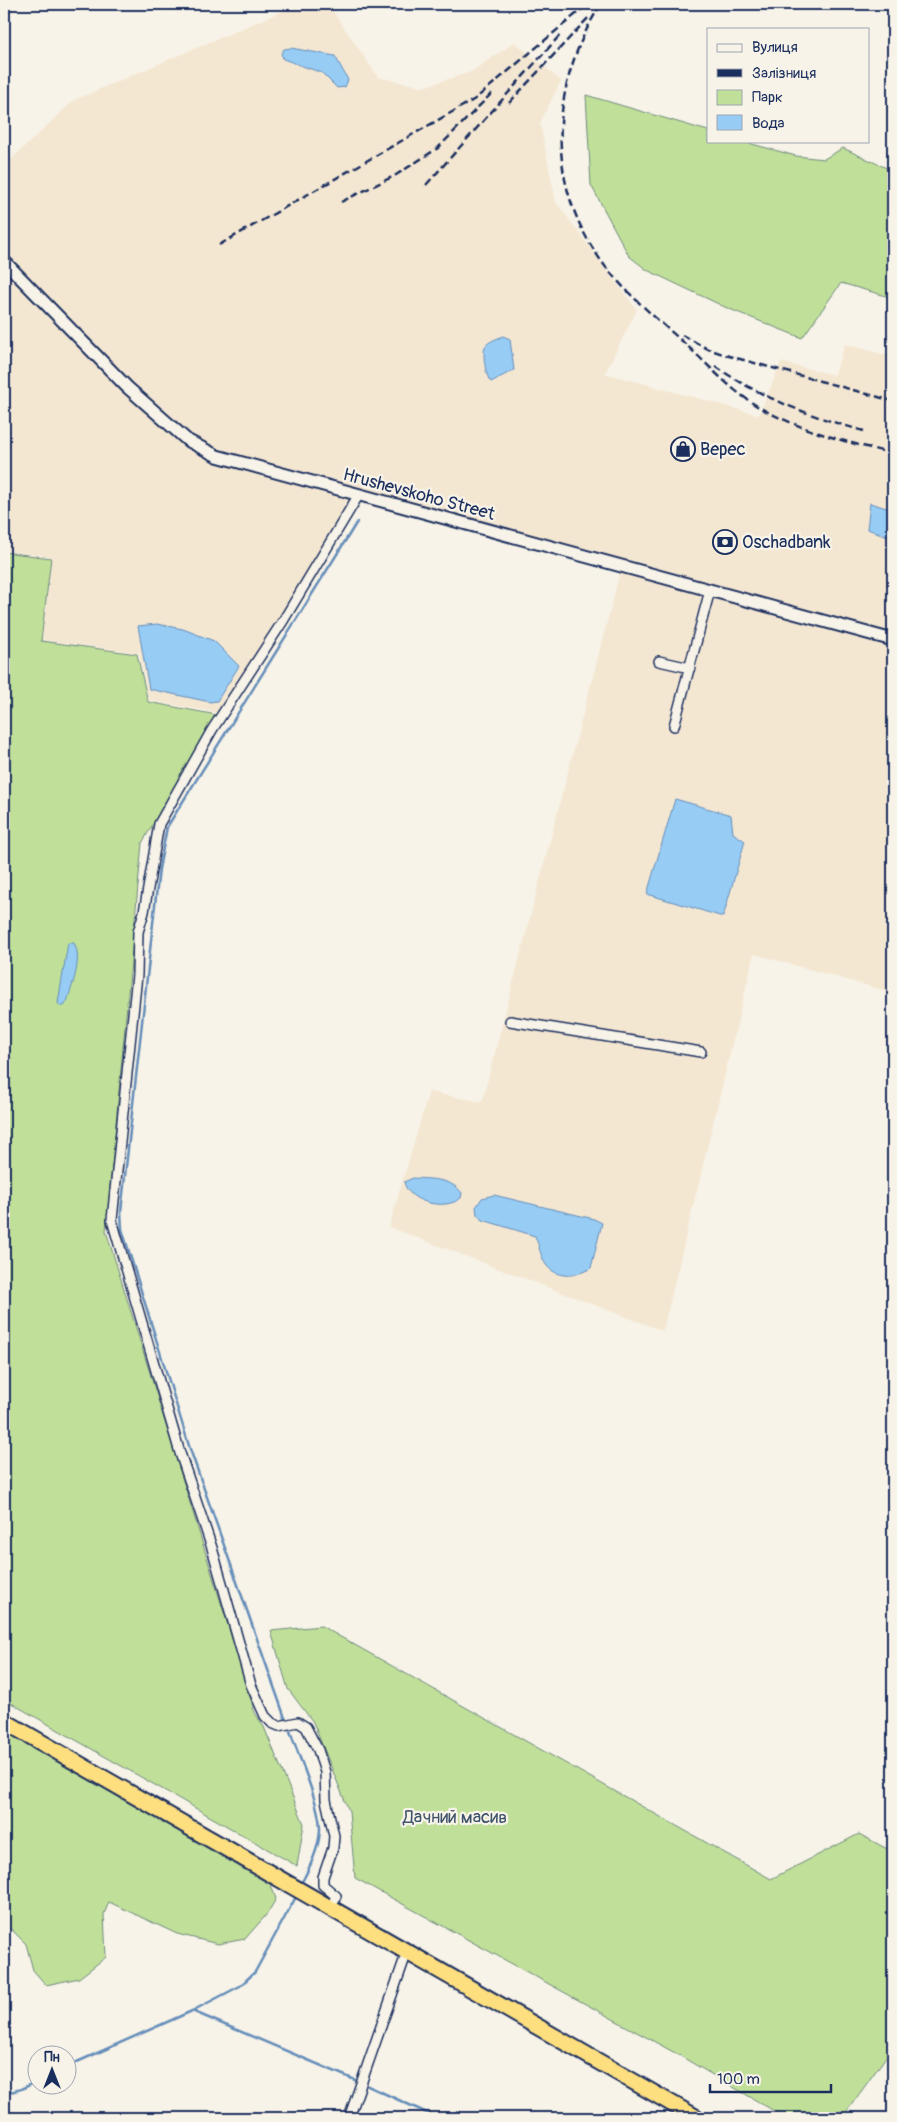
<svg xmlns="http://www.w3.org/2000/svg" width="897" height="2122" font-family="Pangolin,sans-serif">
<style>
.built{fill:#f4e7d2}
.green{fill:#c0e099;stroke:#6e887c}
.water{fill:#97ccf5;stroke:#658db9}
.lines{fill:none;stroke-linecap:round;stroke-linejoin:round}
.stream{stroke:#658db9;stroke-width:2.5}
.minor-casing{stroke:#1b2f5e;stroke-width:12}
.tertiary-casing{stroke:#1b2f5e;stroke-width:15}
.trunk-casing{stroke:#1b2f5e;stroke-width:19}
.minor{stroke:#f7f3e8;stroke-width:9}
.tertiary{stroke:#f7f3e8;stroke-width:11}
.trunk{stroke:#fedf80;stroke-width:15}
.rail{stroke:#1b2f5e;stroke-width:2.5;stroke-dasharray:8 4;stroke-linecap:butt}
.labels{text-anchor:middle;stroke-width:4.5;stroke-linejoin:round;paint-order:stroke}
.poi-label{font-size:18px;fill:#1b2f5e;stroke:#f7f3e8;text-anchor:start}
.street-label{font-size:18px;fill:#1b2f5e;stroke:#f7f3e8}
.park-label{font-size:18px;fill:#3c526a;stroke:#f7f3e8}
</style>
<rect width="100%" height="100%" fill="#f7f3e8"/>
<filter id="ink" filterUnits="userSpaceOnUse"><feTurbulence type="fractalNoise" baseFrequency=".02" numOctaves="2"/><feDisplacementMap in="SourceGraphic" scale="10" xChannelSelector="R" yChannelSelector="G"/><feConvolveMatrix kernelMatrix="1 2 1 2 8 2 1 2 1" color-interpolation-filters="sRGB"/></filter>
<g filter="url(#ink)">
<polygon class="built" points="299,4 328,4 378,77 423,87 471,72 515,42 561,81 540,123 556,202 637,310 605,373 759,415 781,362 834,375 845,344 893,357 893,993 754,954 663,1331 389,1227 429,1092 482,1102 620,572 353,500 219,713 149,701 139,653 42,640 52,557 4,551 4,166 74,100"/>
<g class="green">
<polygon points="586,95 708,131 708,141 741,141 796,156 824,159 843,148 893,171 893,298 841,283 802,338 727,308 647,270 629,256 591,185"/>
<polygon points="4,552 51,558 41,641 137,654 148,702 217,715 142,843 106,1231 255,1713 264,1727 304,1824 297,1866 4,1699"/>
<polygon points="321,1626 771,1879 859,1834 893,1852 893,2047 842,2118 786,2118 677,2054 355,1878 349,1811 313,1722 288,1689 271,1631"/>
<polygon points="4,1731 271,1885 276,1899 267,1914 245,1939 218,1944 177,1934 109,1902 104,1914 106,1957 79,1978 46,1985 33,1970 26,1944 10,1928 4,1927"/>
</g>
<g class="water">
<polygon points="291,48 335,56 348,80 345,87 337,88 322,73 283,59 281,53 284,49"/>
<path d="M503,336L510,339L514,370L491,382C486,378 482,354 485,347C488,341 497,339 503,336Z"/>
<polygon points="870,503 893,510 893,535 890,537 867,529"/>
<polygon points="157,624 183,629 214,641 239,666 217,701 210,702 149,689 138,626"/>
<polygon points="675,799 731,815 733,833 745,841 723,917 647,894"/>
<path d="M68,943H74C83,959 72,985 67,1002L64,1006H60L58,1003Z"/>
<path d="M413,1178C430,1179 451,1178 462,1193L461,1198C446,1211 408,1203 404,1182Z"/>
<path d="M494,1195L594,1219L602,1223L591,1268C577,1276 559,1280 547,1266C541,1259 539,1245 535,1236L483,1220L477,1215L476,1207L482,1198Z"/>
</g>
<g class="lines">
<g class="stream">
<polyline points="285,1718 190,1449 122,1229 121,1212 159,869 167,827 357,522"/>
<path d="M290,1731C299,1757 319,1802 320,1828C320,1846 311,1865 303,1880"/>
<polyline points="192,2011 355,2080"/>
<polyline points="68,2066 192,2011 240,1986 255,1972 297,1895"/>
<polyline points="368,2086 438,2118"/>
<polyline points="4,2094 21,2089 38,2081"/>
</g>
<defs>
<g id="minor">
<polyline points="659,661 690,668"/>
<polyline points="674,726 710,590"/>
<polyline points="510,1021 701,1052"/>
<polyline points="331,1908 336,1896 323,1885 323,1877 333,1848 334,1836 326,1800 325,1772 318,1750 306,1727 298,1722 279,1726 272,1723 265,1716 251,1685 212,1548 180,1453 112,1220 137,975 138,932 144,912 159,824 212,730 283,621 358,496"/>
<polyline points="349,2118 407,1952"/>
</g>
<polyline id="tertiary" points="4,261 127,387 187,440 217,456 893,640"/>
<polyline id="trunk" points="4,1721 697,2118"/>
</defs>
<use href="#minor" class="minor-casing"/>
<use href="#tertiary" class="tertiary-casing"/>
<use href="#trunk" class="trunk-casing"/>
<use href="#minor" class="minor"/>
<use href="#tertiary" class="tertiary"/>
<use href="#trunk" class="trunk"/>
<g class="rail">
<path d="M601,4C549,86 544,186 605,266C626,293 658,320 683,342C711,367 734,395 768,412C807,432 851,443 893,454"/>
<polyline points="509,103 589,17"/>
<polyline points="426,185 561,34"/>
<polyline points="341,202 396,175 438,148 493,92"/>
<polyline points="219,245 475,99 582,9"/>
<polyline points="682,335 708,349 729,356 893,401"/>
<path d="M715,366C761,398 810,416 864,431"/>
</g>
</g>
</g>
<defs>
<symbol id="shop-ring" viewBox="-11 -11 22 22"><circle r="9.5" fill="#f7f3e8" stroke="#1b2f5e" stroke-width="1.5"/><path d="M-5-2.5h2.3a2.7 3.5 0 0 1 5.4 0H5L5.5 6h-11ZM-1.5-2.5h3a1.5 2.3 0 0 0-3 0Z" fill="#1b2f5e"/></symbol>
<symbol id="bank-ring" viewBox="-11 -11 22 22"><circle r="9.5" fill="#f7f3e8" stroke="#1b2f5e" stroke-width="1.5"/><path d="M-6-4H6V4H-6ZM0-2.3a2.3 2.3 0 1 0 0 4.6a2.3 2.3 0 1 0 0-4.6Z" fill="#1b2f5e"/></symbol>
</defs>
<g fill-rule="evenodd">
<use href="#shop-ring" x="669" y="435" width="28" height="28"/>
<use href="#bank-ring" x="711" y="528" width="28" height="28"/>
</g>
<g class="labels">
<g class="poi-label">
<text x="700" y="455">Верес</text>
<text x="742" y="548">Oschadbank</text>
</g>
<g class="street-label">
<text transform="translate(419 494) rotate(15)" y="6">Hrushevskoho Street</text>
</g>
<g class="park-label">
<text x="455" y="1823">Дачний масив</text>
</g>
</g>
<rect width="897" height="2122" fill="none" stroke="#f7f3e8" stroke-width="20"/>
<rect x="10" y="10" width="877" height="2102" fill="none" stroke="#1b2f5e" stroke-width="2" filter="url(#ink)"/>
<rect x="707" y="28" width="162" height="115" fill="#f7f3e8" stroke="#9fa5b1"/>
<rect x="717" y="44" width="25" height="8" fill="#f7f3e8" stroke="#9fa5b1"/>
<text x="752" y="52" font-size="15" fill="#1b2f5e">Вулиця</text>
<rect x="717" y="69" width="25" height="8" fill="#1b2f5e" stroke="#9fa5b1"/>
<text x="752" y="78" font-size="15" fill="#1b2f5e">Залізниця</text>
<rect x="717" y="90" width="25" height="15" fill="#c0e099" stroke="#9fa5b1"/>
<text x="752" y="102" font-size="15" fill="#1b2f5e">Парк</text>
<rect x="717" y="115" width="25" height="15" fill="#97ccf5" stroke="#9fa5b1"/>
<text x="752" y="128" font-size="15" fill="#1b2f5e">Вода</text>
<g transform="translate(52 2070)"><circle r="24" fill="#f7f3e8" stroke="#9fa5b1"/>
<path d="M0-4L9 19L0 12L-9 19Z" fill="#1b2f5e"/>
<text y="-8" font-size="14" font-weight="bold" text-anchor="middle" fill="#1b2f5e">Пн</text>
</g>
<path d="M710 2084v8h121v-8" fill="none" stroke="#1b2f5e" stroke-width="2.5"/>
<text x="717" y="2084" font-size="15" fill="#1b2f5e" stroke="#f7f3e8" stroke-width="4" paint-order="stroke">100 m</text>
</svg>
